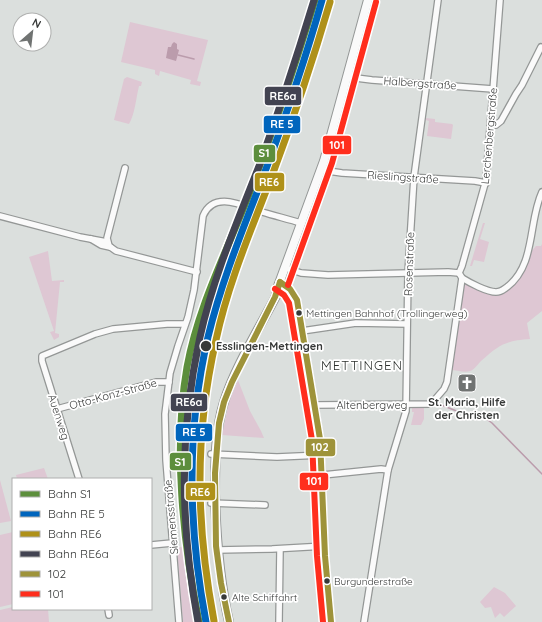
<svg xmlns="http://www.w3.org/2000/svg" width="542" height="622" font-family="Quicksand,sans-serif">
<style>
.green{fill:#dec7d3}
.water{fill:#bb9cac}
.lines{fill:none;stroke-linecap:round;stroke-linejoin:round}
.stream{stroke:#bb9cac;stroke-width:1.5}
.street-casing{stroke:#949796;stroke-width:8}
.secondary-casing{stroke:#949796;stroke-width:10}
.street{stroke:#fafafa;stroke-width:5.5}
.secondary{stroke:#fafafa;stroke-width:8}
.bus-1-casing{stroke:#fff;stroke-width:9}
.bus-2-casing{stroke:#fff;stroke-width:9}
.bus-1{stroke:#9e933a;stroke-width:6}
.bus-2{stroke:#ff2e1d;stroke-width:6}
.rail-1-casing{stroke:#fff;stroke-width:10}
.rail-2-casing{stroke:#fff;stroke-width:10}
.rail-3-casing{stroke:#fff;stroke-width:10}
.rail-4-casing{stroke:#fff;stroke-width:10}
.rail-1{stroke:#5c8e3c;stroke-width:7}
.rail-2{stroke:#0065bd;stroke-width:7}
.rail-3{stroke:#af9119;stroke-width:7}
.rail-4{stroke:#424351;stroke-width:7}
.bus-dot{fill:#373938;stroke:#fff;stroke-width:1.5}
.labels{text-anchor:middle;stroke-width:3.5;stroke-linejoin:round;paint-order:stroke}
.bus-label{font-size:10px;fill:#373938;stroke:#fff;text-anchor:start}
.street-label{font-size:11px;fill:#373938;stroke:#fff}
.stop-label{font-size:11px;font-weight:bold;fill:#373938;stroke:#fff;text-anchor:start}
.poi-label{font-size:11px;font-weight:bold;fill:#373938;stroke:#fff}
.quarter-label{font-size:13px;letter-spacing:1px;fill:#2c302d;stroke:#fff}
.line-badge{stroke:#fff;stroke-width:1.5}
.badge-label{font-size:11px;text-anchor:middle;font-weight:bold;fill:#fff}
</style>
<rect width="100%" height="100%" fill="#dbdfdd"/>
<g class="green">
<polygon points="130,22 208,40 197,81 201,82 200,86 190,84 191,80 160,71 159,76 155,74 155,70 121,62"/>
<path d="M127,77L142,82L141,86H139C136,98 135,114 129,124L114,120L124,79Z"/>
<polygon points="426,118 435,119 435,122 452,124 453,125 451,139 427,136 429,121 426,120"/>
<polygon points="483,223 485,223 480,239 489,242 484,262 474,260 472,266 470,266"/>
<path d="M542,244V311L527,323L530,339C505,341 500,344 481,361C478,364 474,370 470,371C465,373 456,370 451,370L463,283C483,292 494,303 513,285C517,281 520,279 522,273C526,264 529,253 536,246H541Z"/>
<polygon points="48,251 52,281 64,280 64,282 60,282 55,333 59,334 59,337 54,340 50,332 54,331 29,257"/>
<polygon points="238,380 250,411 261,431 264,438 222,435 229,402"/>
<polygon points="412,406 424,406 424,419 421,425 411,425 414,412 412,412"/>
<polygon points="44,468 48,479 17,479 16,475"/>
<polygon points="0,480 11,521 0,523"/>
<polygon points="13,532 13,604 0,607 0,535"/>
<polygon points="180,547 183,547 185,552 195,622 183,622 177,548"/>
<polygon points="494,587 505,593 516,606 504,617 500,613 495,618 491,607 485,608 480,602"/>
<polygon points="13,607 14,610 48,609 49,622 0,622 0,610"/>
</g>
<polygon class="water" points="174,42 177,44 177,49 179,50 176,61 166,58 168,47 171,47 172,44"/>
<g class="lines">
<g class="stream">
<polyline points="178,55 194,59"/>
<polyline points="434,402 464,414 485,418 492,423 542,474"/>
</g>
<defs>
<g id="street">
<polyline points="348,76 356,78 372,80 493,89"/>
<polyline points="490,125 496,125 501,121 516,94 522,85 541,47"/>
<polyline points="125,168 107,238 109,246 116,251 197,272"/>
<polyline points="321,170 342,173 475,181 486,183"/>
<polyline points="0,216 80,237 107,242"/>
<polyline points="91,239 101,245 110,247"/>
<polyline points="286,268 301,273 328,275 448,272 459,273"/>
<polyline points="459,273 462,266 486,180 500,0"/>
<path d="M462,278C470,283 487,292 496,292C501,292 504,289 507,287C536,265 528,222 542,192"/>
<polyline points="280,282 290,289 297,300 320,439 325,556 331,622"/>
<polyline points="302,331 356,323 407,324"/>
<polyline points="315,405 431,404 444,389 447,382 462,278 459,273"/>
<polyline points="57,409 156,382 169,382"/>
<polyline points="211,454 277,457 322,455"/>
<polyline points="323,475 381,469 388,470"/>
<polyline points="79,479 42,361 42,356 95,334 113,329 167,324 185,324"/>
<polyline points="211,503 265,505"/>
<polyline points="151,545 172,543"/>
<polyline points="217,550 272,549 325,546"/>
<polyline points="108,609 109,615"/>
<path d="M179,622L166,460L165,414L170,373L178,346L188,317L194,290L203,216C214,190 243,206 262,212C275,216 288,219 301,223"/>
<polyline points="279,622 280,549"/>
<polyline points="364,622 388,470 406,411 408,273 414,177 438,0"/>
</g>
<path id="secondary" d="M229,622C219,578 216,538 215,493C215,463 215,431 224,402C235,367 259,329 276,296L277,289L324,161L368,0"/>
</defs>
<use href="#street" class="street-casing"/>
<use href="#secondary" class="secondary-casing"/>
<use href="#street" class="street"/>
<use href="#secondary" class="secondary"/>
<defs>
<g id="bus-1">
<polyline points="280,282 290,289 297,300 320,439 325,556 331,622"/>
<polyline points="229,622 221,583 216,546 215,473 219,423 224,402 232,382 275,297 280,282"/>
</g>
<g id="bus-2">
<polyline points="288,285 332,163 376,2"/>
<polyline points="275,289 284,295 289,303 312,440 317,556 323,622"/>
</g>
</defs>
<use href="#bus-1" class="bus-1-casing"/>
<use href="#bus-2" class="bus-2-casing"/>
<use href="#bus-1" class="bus-1"/>
<use href="#bus-2" class="bus-2"/>
<defs>
<path id="rail-1" d="M199,622C183,543 173,447 187,367C198,307 226,253 248,197C273,132 295,66 315,0"/>
<path id="rail-2" d="M206,622C188,527 186,431 208,337C222,279 245,224 266,169C287,113 306,57 322,0"/>
<path id="rail-3" d="M214,621C196,525 194,436 216,340C228,283 252,228 273,173C294,117 313,60 330,2"/>
<path id="rail-4" d="M198,622C180,525 179,433 200,337C213,278 237,222 259,166C279,111 297,56 314,0"/>
</defs>
<use href="#rail-1" class="rail-1-casing"/>
<use href="#rail-2" class="rail-2-casing"/>
<use href="#rail-3" class="rail-3-casing"/>
<use href="#rail-4" class="rail-4-casing"/>
<use href="#rail-1" class="rail-1"/>
<use href="#rail-2" class="rail-2"/>
<use href="#rail-3" class="rail-3"/>
<use href="#rail-4" class="rail-4"/>
</g>
<defs>
<symbol id="church-square" viewBox="-11 -11 22 22"><rect x="-9" y="-9" width="18" height="18" rx="4" fill="#707372" stroke="#fff"/><path d="M-1.2-6h2.4v3.5h3.3v2.4h-3.3V6h-2.4V-.1h-3.3v-2.4h3.3Z" fill="#fff"/></symbol>
</defs>
<g fill-rule="evenodd">
<use href="#church-square" x="456" y="372" width="22" height="22"/>
</g>
<g class="bus-dot">
<circle cx="299" cy="313" r="3.5"/>
<circle cx="206" cy="346" r="6"/>
<circle cx="327" cy="581" r="3.5"/>
<circle cx="224" cy="597" r="3.5"/>
</g>
<g class="labels">
<g class="bus-label">
<text x="306" y="317">Mettingen Bahnhof (Trollingerweg)</text>
<text x="334" y="585">Burgunderstraße</text>
<text x="232" y="601">Alte Schiffahrt</text>
</g>
<g class="street-label">
<text transform="translate(420 83) rotate(4)" y="4">Halbergstraße</text>
<text transform="translate(489 136) rotate(-85)" y="4">Lerchenbergstraße</text>
<text transform="translate(403 177) rotate(4)" y="4">Rieslingstraße</text>
<text transform="translate(409 264) rotate(-88)" y="4">Rosenstraße</text>
<text transform="translate(113 394) rotate(-15)" y="4">Otto-Konz-Straße</text>
<text x="372" y="409">Altenbergweg</text>
<text transform="translate(59 417) rotate(72)" y="4">Auenweg</text>
<text transform="translate(171 517) rotate(-95)" y="4">Siemensstraße</text>
</g>
<g class="stop-label">
<text x="216" y="350">Esslingen-Mettingen</text>
</g>
<g class="poi-label">
<text x="467" y="406">St. Maria, Hilfe<tspan x="467" dy="13">der Christen</tspan></text>
</g>
<g class="quarter-label">
<text x="362" y="370">METTINGEN</text>
</g>
</g>
<g class="line-badge">
<rect x="264" y="86" width="38" height="20" rx="4" fill="#424351"/>
<rect x="263" y="115" width="38" height="19" rx="4" fill="#0065bd"/>
<rect x="322" y="135" width="30" height="20" rx="4" fill="#ff2e1d"/>
<rect x="253" y="144" width="23" height="19" rx="4" fill="#5c8e3c"/>
<rect x="254" y="172" width="31" height="20" rx="4" fill="#af9119"/>
<rect x="170" y="393" width="38" height="19" rx="4" fill="#424351"/>
<rect x="175" y="423" width="38" height="19" rx="4" fill="#0065bd"/>
<rect x="305" y="438" width="31" height="19" rx="4" fill="#9e933a"/>
<rect x="169" y="452" width="23" height="19" rx="4" fill="#5c8e3c"/>
<rect x="299" y="472" width="30" height="19" rx="4" fill="#ff2e1d"/>
<rect x="185" y="482" width="31" height="19" rx="4" fill="#af9119"/>
</g>
<g class="badge-label">
<text x="283" y="100">RE6a</text>
<text x="282" y="128">RE 5</text>
<text x="337" y="149">101</text>
<text x="264" y="157">S1</text>
<text x="269" y="186">RE6</text>
<text x="189" y="406">RE6a</text>
<text x="194" y="436">RE 5</text>
<text x="320" y="451">102</text>
<text x="180" y="466">S1</text>
<text x="314" y="485">101</text>
<text x="200" y="496">RE6</text>
</g>
<rect x="12" y="478" width="140" height="132" fill="#ffffff" stroke="#afb0af"/>
<rect x="20" y="491" width="20" height="6" fill="#5c8e3c" stroke="#afb0af"/>
<text x="48" y="498" font-size="12" fill="#373938">Bahn S1</text>
<rect x="20" y="511" width="20" height="6" fill="#0065bd" stroke="#afb0af"/>
<text x="48" y="518" font-size="12" fill="#373938">Bahn RE 5</text>
<rect x="20" y="531" width="20" height="6" fill="#af9119" stroke="#afb0af"/>
<text x="48" y="538" font-size="12" fill="#373938">Bahn RE6</text>
<rect x="20" y="551" width="20" height="6" fill="#424351" stroke="#afb0af"/>
<text x="48" y="558" font-size="12" fill="#373938">Bahn RE6a</text>
<rect x="20" y="571" width="20" height="6" fill="#9e933a" stroke="#afb0af"/>
<text x="48" y="578" font-size="12" fill="#373938">102</text>
<rect x="20" y="591" width="20" height="6" fill="#ff2e1d" stroke="#afb0af"/>
<text x="48" y="598" font-size="12" fill="#373938">101</text>
<g transform="translate(32 32) rotate(28)"><circle r="19" fill="#ffffff" stroke="#afb0af"/>
<path d="M0-3L7 15L0 10L-7 15Z" fill="#707372"/>
<text y="-6" font-size="11" font-weight="bold" text-anchor="middle" fill="#373938">N</text>
</g>
</svg>
